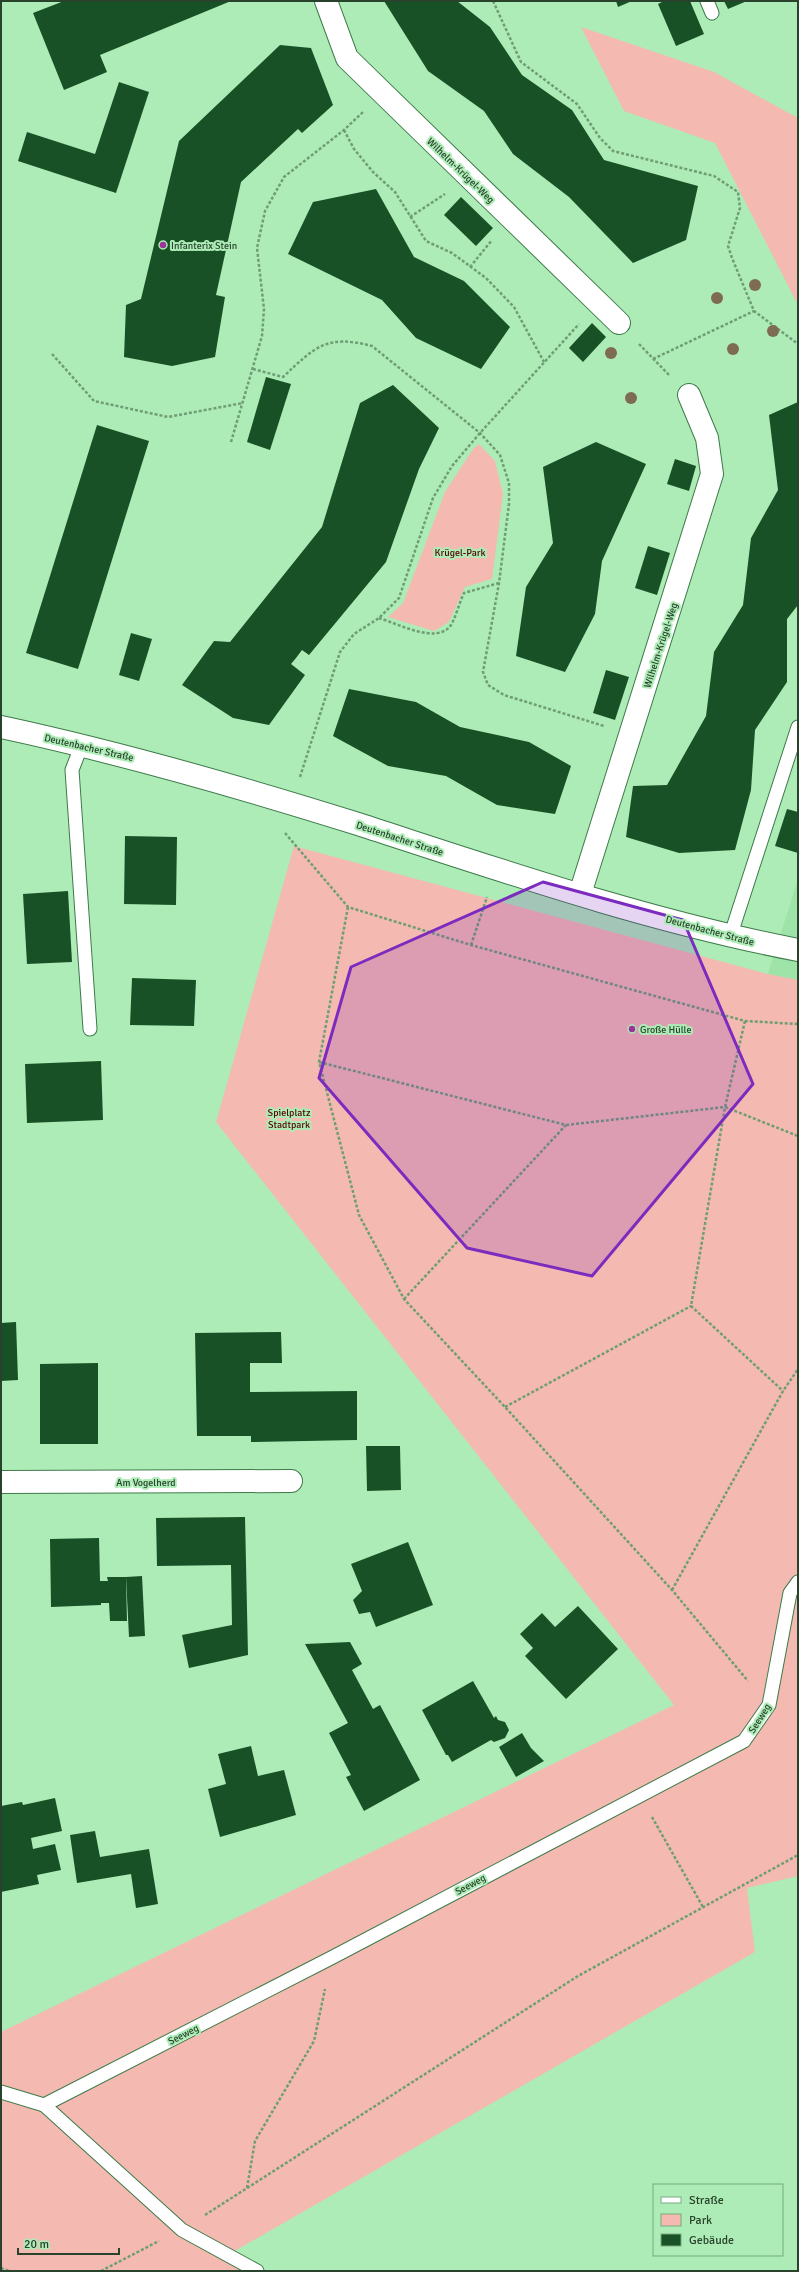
<svg xmlns="http://www.w3.org/2000/svg" width="799" height="2272" font-family="Signika,sans-serif">
<style>
.built{fill:#9ee3a8}
.green{fill:#f4bab1}
.building{fill:#185126}
.lines{fill:none;stroke-linecap:round;stroke-linejoin:round}
.service-casing{stroke:#3e7a4a;stroke-width:15}
.minor-casing{stroke:#3e7a4a;stroke-width:24}
.tertiary-casing{stroke:#3e7a4a;stroke-width:24}
.path{stroke:#6f9d76;stroke-width:2.5;stroke-dasharray:3 2;stroke-linecap:butt}
.service{stroke:#fff;stroke-width:13}
.minor{stroke:#fff;stroke-width:22}
.tertiary{stroke:#fff;stroke-width:22}
.tree{fill:#7e6b53}
.marked{fill:#7b2cbf;fill-opacity:0.2;stroke:#7b2cbf;stroke-width:3;stroke-linejoin:round}
.poi-dot{fill:#9a3499;stroke:#adecb6;stroke-width:1.5}
.labels{text-anchor:middle;stroke-width:4;stroke-linejoin:round;paint-order:stroke}
.street-label{font-size:10px;fill:#28422c;stroke:#adecb6}
.poi-label{font-size:10px;fill:#28422c;stroke:#adecb6;text-anchor:start}
.park-label{font-size:10px;fill:#570102;stroke:#adecb6}
</style>
<rect width="100%" height="100%" fill="#adecb6"/>
<polygon class="built" points="798,879 798,980 768,974"/>
<g class="green">
<polygon points="581,27 714,72 798,118 798,305 715,143 624,111"/>
<polygon points="479,444 495,461 503,494 492,579 465,587 449,622 434,631 388,617 403,603 445,492 473,449"/>
<polygon points="294,846 768,974 798,980 798,1876 747,1888 755,1952 226,2256 249,2271 1,2271 1,2032 674,1705 216,1122"/>
</g>
<g class="building">
<polygon points="64,1 231,1 100,55 107,72 64,90 33,13"/>
<polygon points="384,1 457,1 490,27 522,75 572,110 604,160 698,186 686,240 633,263 569,197 513,154 484,111 428,71"/>
<polygon points="616,1 632,1 618,7"/>
<polygon points="664,1 690,1 704,34 676,46 658,4"/>
<polygon points="724,1 747,1 728,9"/>
<polygon points="280,45 311,48 333,105 302,133 298,129 241,182 216,295 225,297 215,357 172,366 124,357 126,305 141,299 179,141"/>
<polygon points="119,82 149,92 116,193 18,161 27,132 95,154"/>
<polygon points="376,189 414,257 464,281 510,327 481,369 416,338 382,300 288,254 313,202"/>
<polygon points="461,197 493,228 476,246 444,215"/>
<polygon points="592,323 606,337 583,362 569,348"/>
<polygon points="266,377 291,384 270,450 247,442"/>
<polygon points="393,385 439,428 419,469 386,562 309,655 302,650 296,658 291,664 305,675 269,725 233,718 182,685 214,641 230,642 322,527 360,403"/>
<polygon points="798,402 798,605 787,619 787,682 755,730 751,790 735,850 679,853 626,837 633,786 667,785 706,716 714,652 743,605 751,538 778,490 769,415"/>
<polygon points="97,425 149,441 78,669 26,653"/>
<polygon points="596,442 646,464 602,561 595,614 565,672 516,656 526,587 553,543 543,467"/>
<polygon points="675,459 696,466 689,491 667,484"/>
<polygon points="648,546 670,553 657,595 635,588"/>
<polygon points="131,633 152,639 139,681 119,675"/>
<polygon points="606,670 629,677 615,720 593,713"/>
<polygon points="349,689 416,702 460,727 529,742 571,766 555,814 497,805 446,776 388,766 333,736"/>
<polygon points="787,809 798,812 798,853 775,846"/>
<polygon points="125,836 177,837 176,905 124,904"/>
<polygon points="68,891 72,962 27,964 23,894"/>
<polygon points="132,978 196,980 194,1026 130,1025"/>
<polygon points="101,1061 103,1120 27,1123 25,1064"/>
<polygon points="16,1322 18,1380 1,1381 1,1323"/>
<polygon points="281,1332 282,1363 250,1363 250,1392 357,1391 357,1440 251,1442 251,1436 197,1436 195,1333"/>
<polygon points="98,1363 98,1444 40,1444 40,1364"/>
<polygon points="366,1446 400,1446 401,1490 367,1491"/>
<polygon points="245,1517 248,1655 189,1668 182,1635 232,1625 231,1565 157,1566 156,1518"/>
<polygon points="99,1538 100,1581 108,1581 107,1577 126,1577 127,1621 110,1621 109,1603 101,1603 101,1605 51,1607 50,1539"/>
<polygon points="408,1542 433,1605 376,1627 370,1612 359,1614 353,1600 362,1591 351,1564"/>
<polygon points="142,1576 145,1636 129,1637 126,1577"/>
<polygon points="578,1606 618,1649 566,1699 525,1656 533,1648 520,1634 542,1613 555,1627"/>
<polygon points="350,1642 362,1664 352,1670 373,1709 380,1705 420,1780 364,1811 346,1777 351,1775 329,1733 348,1723 305,1644"/>
<polygon points="473,1681 494,1718 496,1716 498,1720 505,1722 509,1730 505,1738 494,1742 491,1740 452,1762 448,1755 446,1755 422,1710"/>
<polygon points="522,1733 531,1748 544,1761 516,1777 499,1747"/>
<polygon points="251,1746 258,1776 284,1770 296,1815 220,1837 208,1789 226,1784 218,1754"/>
<polygon points="55,1798 62,1831 31,1838 33,1849 55,1844 61,1870 37,1875 39,1884 1,1892 1,1806 22,1802 23,1805"/>
<polygon points="95,1831 100,1857 149,1849 158,1904 136,1908 131,1874 77,1883 70,1835"/>
</g>
<g class="lines">
<defs>
<g id="service">
<polyline points="707,1 712,13"/>
<polyline points="82,744 72,770 90,1029"/>
<polyline points="730,937 798,727"/>
<polyline points="1,2092 44,2105 182,2230 257,2271"/>
<polyline points="44,2105 331,1958 744,1741 769,1705 790,1593 798,1582"/>
</g>
<g id="minor">
<polyline points="326,1 347,58 619,323"/>
<polyline points="580,894 712,474 707,438 689,395"/>
<polyline points="1,1482 291,1481"/>
</g>
<path id="tertiary" d="M1,727C122,753 240,787 358,824C503,871 648,921 798,950"/>
</defs>
<use href="#service" class="service-casing"/>
<use href="#minor" class="minor-casing"/>
<use href="#tertiary" class="tertiary-casing"/>
<g class="path">
<polyline points="493,1 521,62 577,104 600,138 613,151 714,176 738,192 740,208 728,246 732,258 754,311 798,344"/>
<polyline points="344,130 354,149 373,172 395,192 426,241 452,253 486,278 514,307 544,362"/>
<polyline points="410,217 445,194"/>
<polyline points="470,267 492,240"/>
<polyline points="639,344 669,375"/>
<polyline points="52,354 94,401 168,417 243,403"/>
<polyline points="653,359 754,311"/>
<path d="M253,369L283,377C315,347 326,334 372,346L480,433L500,455L509,483V504L499,583L483,672L488,685L504,695L604,726"/>
<polyline points="231,442 262,336 264,309 257,248 265,211 284,177 344,130 363,112"/>
<path d="M379,618C399,624 437,645 451,625C455,619 460,601 464,593L499,583"/>
<polyline points="300,777 340,652 354,634 379,618 399,598 433,498 452,466 480,433 579,324"/>
<polyline points="285,833 348,907 471,945 745,1021 798,1024"/>
<polyline points="348,907 319,1062 359,1215 404,1299 505,1407 672,1590 748,1681"/>
<polyline points="471,945 487,897"/>
<polyline points="745,1021 725,1107 691,1306 783,1391"/>
<polyline points="319,1062 566,1125 725,1107 798,1136"/>
<polyline points="404,1299 566,1125"/>
<polyline points="505,1407 691,1306"/>
<polyline points="672,1590 783,1391 798,1369"/>
<polyline points="652,1817 703,1907"/>
<polyline points="247,2188 255,2141 314,2041 325,1989"/>
<polyline points="205,2215 578,1976 798,1855"/>
<polyline points="1,2268 9,2271"/>
<polyline points="101,2271 159,2241"/>
</g>
<use href="#service" class="service"/>
<use href="#minor" class="minor"/>
<use href="#tertiary" class="tertiary"/>
</g>
<g class="tree">
<circle cx="755" cy="285" r="6"/>
<circle cx="717" cy="298" r="6"/>
<circle cx="773" cy="331" r="6"/>
<circle cx="733" cy="349" r="6"/>
<circle cx="611" cy="353" r="6"/>
<circle cx="631" cy="398" r="6"/>
</g>
<path class="marked" d="M543,882L683,920L753,1084L592,1276L467,1248L319,1078L351,967Z"/>
<g class="poi-dot">
<circle cx="163" cy="245" r="4"/>
<circle cx="632" cy="1029" r="4"/>
</g>
<g class="labels">
<g class="street-label">
<text transform="translate(461 170) rotate(44)" y="4">Wilhelm-Krügel-Weg</text>
<text transform="translate(660 645) rotate(-72)" y="4">Wilhelm-Krügel-Weg</text>
<text transform="translate(89 747) rotate(13)" y="4">Deutenbacher Straße</text>
<text transform="translate(400 838) rotate(18)" y="4">Deutenbacher Straße</text>
<text transform="translate(710 930) rotate(15)" y="4">Deutenbacher Straße</text>
<text x="146" y="1486">Am Vogelherd</text>
<text transform="translate(759 1718) rotate(-58)" y="4">Seeweg</text>
<text transform="translate(470 1884) rotate(-28)" y="4">Seeweg</text>
<text transform="translate(183 2034) rotate(-27)" y="4">Seeweg</text>
</g>
<g class="poi-label">
<text x="171" y="249">Infanterix Stein</text>
<text x="640" y="1033">Große Hülle</text>
</g>
<g class="park-label">
<text x="460" y="556">Krügel-Park</text>
<text x="289" y="1116">Spielplatz<tspan x="289" dy="12">Stadtpark</tspan></text>
</g>
</g>
<rect width="799" height="2272" fill="none" stroke="#28422c" stroke-width="4"/>
<rect x="653" y="2184" width="130" height="72" fill="#adecb6" stroke="#78a87f"/>
<rect x="661" y="2197" width="20" height="6" fill="#ffffff" stroke="#78a87f"/>
<text x="689" y="2204" font-size="12" fill="#28422c">Straße</text>
<rect x="661" y="2214" width="20" height="12" fill="#f4bab1" stroke="#78a87f"/>
<text x="689" y="2224" font-size="12" fill="#28422c">Park</text>
<rect x="661" y="2234" width="20" height="12" fill="#185126" stroke="#78a87f"/>
<text x="689" y="2244" font-size="12" fill="#28422c">Gebäude</text>
<path d="M18 2248v6h101v-6" fill="none" stroke="#28422c" stroke-width="2"/>
<text x="24" y="2248" font-size="12" fill="#28422c" stroke="#adecb6" stroke-width="3" paint-order="stroke">20 m</text>
</svg>
